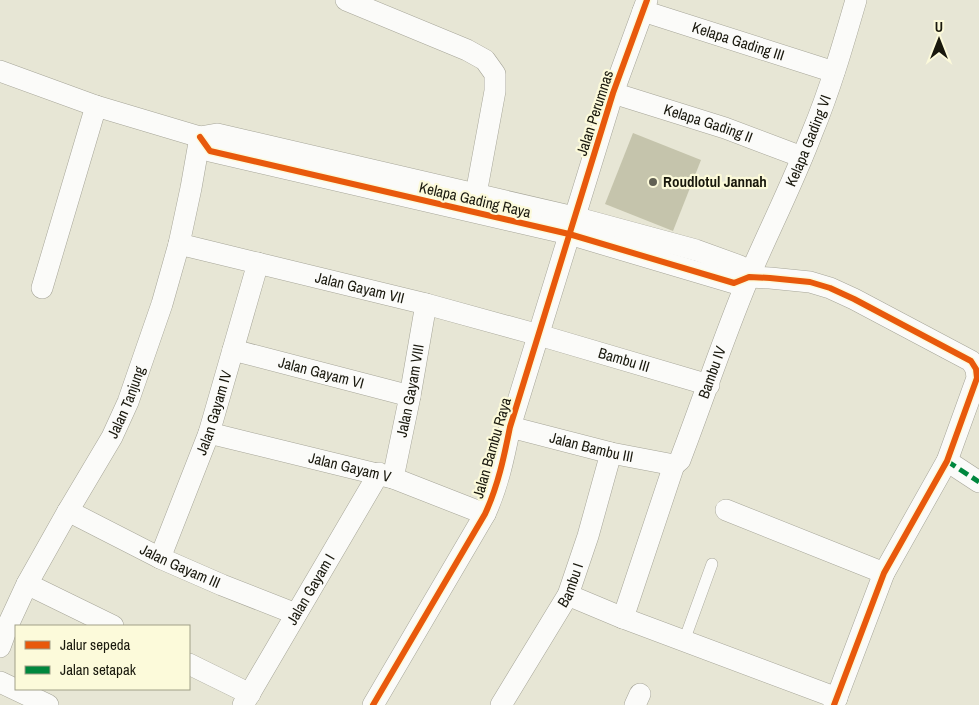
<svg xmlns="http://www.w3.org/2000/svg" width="979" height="705" font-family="'Archivo Narrow',sans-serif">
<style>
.building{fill:#c5c4ac}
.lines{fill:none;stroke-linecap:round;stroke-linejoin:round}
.service-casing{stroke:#a6a598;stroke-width:12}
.minor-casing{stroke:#a6a598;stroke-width:22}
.service{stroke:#fbfbf9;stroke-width:11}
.minor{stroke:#fbfbf9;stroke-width:21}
.quiet{stroke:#00873e;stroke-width:5;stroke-dasharray:10 5;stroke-linecap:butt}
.cycleway-casing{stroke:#fcfada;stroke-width:9}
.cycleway{stroke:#e8590c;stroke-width:6}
.poi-dot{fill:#616053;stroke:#fcfada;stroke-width:2}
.labels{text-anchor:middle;stroke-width:4.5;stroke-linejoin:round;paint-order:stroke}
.street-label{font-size:15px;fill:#19180d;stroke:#fcfada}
.poi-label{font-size:15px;font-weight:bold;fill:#19180d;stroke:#fcfada;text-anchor:start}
</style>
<rect width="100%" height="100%" fill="#e7e6d5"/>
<polygon class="building" points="633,133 701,160 673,231 605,204"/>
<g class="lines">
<defs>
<polyline id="service" points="684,641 712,564"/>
<g id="minor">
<polyline points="346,0 467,50 485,60 495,74 495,91 476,194"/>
<path id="s1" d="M643,11L834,72"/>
<polyline points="0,71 96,106 200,137 217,134 574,217 696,250 740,266 749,277"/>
<path id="s2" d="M613,93L725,128L802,157"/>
<polyline points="200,137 210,151 569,234 734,283 749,277 770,278 810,282 830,288 854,299 971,361 976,369 977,378 947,461 884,573 834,705"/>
<path id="s3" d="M179,244L426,304L539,335L709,385"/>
<polyline points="42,288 96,106"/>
<path id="s4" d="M233,350L410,396"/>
<path id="s5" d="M510,427L611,453L674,465"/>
<path id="s6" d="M209,433L393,478L485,514"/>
<polyline points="947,461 979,482"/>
<path id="s7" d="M674,465L680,460C703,400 723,339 748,279C769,230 793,183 812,133C830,90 843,45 856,0"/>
<path id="s8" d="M393,478L410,396L426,304"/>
<polyline points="726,510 884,573"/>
<path id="s9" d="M68,511L160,558L222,585L296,614"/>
<path id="s10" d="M160,558L209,433L258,263"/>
<polyline points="27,584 113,626"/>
<polyline points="568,595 623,618 837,698"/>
<polyline points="623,618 674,465"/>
<path id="s11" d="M0,647L8,625L27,584L68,511L112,437L128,402L162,304L179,244L191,188L200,137"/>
<polyline points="189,664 250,694"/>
<polyline points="0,682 48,705"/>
<path id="s12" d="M243,705L379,473"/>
<path d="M373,705L485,514C498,486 504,457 510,427L613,93L647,0"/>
<path id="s13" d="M501,705L568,595L588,536L611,453"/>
<polyline points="635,705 640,694"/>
</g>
</defs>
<use href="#service" class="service-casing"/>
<use href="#minor" class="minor-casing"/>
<use href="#service" class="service"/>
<use href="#minor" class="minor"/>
<polyline class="quiet" points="947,461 979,482"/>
<defs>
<g id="cycleway">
<polyline points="200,137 210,151 569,234 734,283 749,277 770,278 810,282 830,288 854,299 971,361 976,369 977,378 947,461 884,573 834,705"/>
<path d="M373,705L485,514C498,486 504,457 510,427L613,93L647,0"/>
</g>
</defs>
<use href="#cycleway" class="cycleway-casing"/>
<use href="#cycleway" class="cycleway"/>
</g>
<circle class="poi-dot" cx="653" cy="182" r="5"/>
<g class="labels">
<g class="street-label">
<text dy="5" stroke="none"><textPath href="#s1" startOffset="100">Kelapa Gading III</textPath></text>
<text transform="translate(595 113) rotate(-72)" y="5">Jalan Perumnas</text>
<text dy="5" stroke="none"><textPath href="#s2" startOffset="100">Kelapa Gading II</textPath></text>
<text dy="5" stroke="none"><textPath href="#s7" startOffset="352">Kelapa Gading VI</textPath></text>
<text transform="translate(475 200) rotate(13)" y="5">Kelapa Gading Raya</text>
<text dy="5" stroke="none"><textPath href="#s3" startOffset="186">Jalan Gayam VII</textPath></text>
<text dy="5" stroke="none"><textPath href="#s3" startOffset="460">Bambu III</textPath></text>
<text dy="5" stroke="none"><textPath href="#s7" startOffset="101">Bambu IV</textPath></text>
<text dy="5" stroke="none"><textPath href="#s4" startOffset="91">Jalan Gayam VI</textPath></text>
<text dy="5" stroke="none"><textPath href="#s8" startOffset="89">Jalan Gayam VIII</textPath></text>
<text dy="5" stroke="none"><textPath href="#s11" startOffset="276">Jalan Tanjung</textPath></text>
<text dy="5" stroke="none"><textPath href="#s10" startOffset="155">Jalan Gayam IV</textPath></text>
<text dy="5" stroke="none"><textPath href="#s5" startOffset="84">Jalan Bambu III</textPath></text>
<text transform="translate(492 448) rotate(-74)" y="5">Jalan Bambu Raya</text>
<text dy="5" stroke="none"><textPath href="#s6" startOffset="145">Jalan Gayam V</textPath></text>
<text dy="5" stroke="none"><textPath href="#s9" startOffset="125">Jalan Gayam III</textPath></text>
<text dy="5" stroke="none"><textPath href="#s13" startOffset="139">Bambu I</textPath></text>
<text dy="5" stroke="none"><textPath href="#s12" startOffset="134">Jalan Gayam I</textPath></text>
</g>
<g class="poi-label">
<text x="663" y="187">Roudlotul Jannah</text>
</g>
</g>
<rect x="15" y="625" width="175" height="65" fill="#fcfada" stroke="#a1a088"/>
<rect x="25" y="641" width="25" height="8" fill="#e8590c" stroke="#a1a088"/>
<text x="60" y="650" font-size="15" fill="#19180d">Jalur sepeda</text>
<rect x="25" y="666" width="25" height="8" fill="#00873e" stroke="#a1a088"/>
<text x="60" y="675" font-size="15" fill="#19180d">Jalan setapak</text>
<g transform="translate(939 40)" stroke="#fcfada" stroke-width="4" paint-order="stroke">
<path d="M0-4L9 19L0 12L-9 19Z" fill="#19180d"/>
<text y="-8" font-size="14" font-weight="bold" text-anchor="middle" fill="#19180d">U</text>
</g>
</svg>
